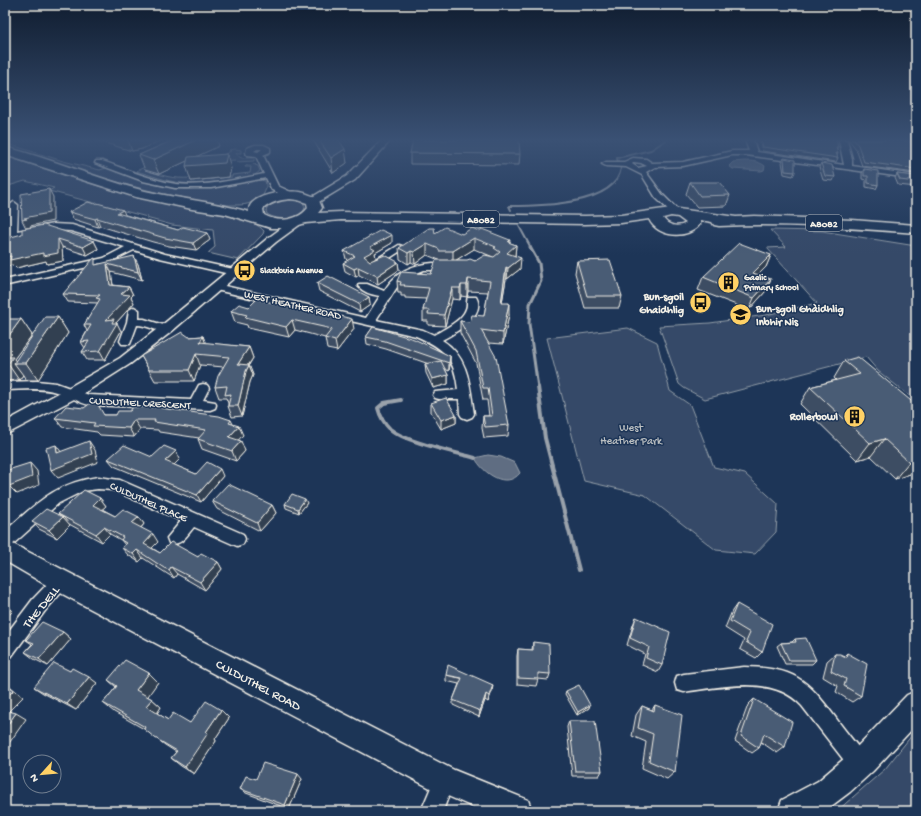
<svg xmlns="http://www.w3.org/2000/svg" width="921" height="816" font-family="'Gochi Hand',sans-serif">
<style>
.green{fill:#354a67;stroke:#949ea8}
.water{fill:#5e6d82;stroke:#9aa2ab}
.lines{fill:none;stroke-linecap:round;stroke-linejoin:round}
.stream-far2{stroke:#9aa2ab;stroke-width:2}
.stream-far1{stroke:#9aa2ab;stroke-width:3}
.stream{stroke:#9aa2ab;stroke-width:4}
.minor-casing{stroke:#f4f1e8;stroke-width:3}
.tertiary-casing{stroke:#f4f1e8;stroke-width:3}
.secondary-casing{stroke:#f4f1e8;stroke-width:3}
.primary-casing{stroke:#f4f1e8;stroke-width:3}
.minor{fill:#1d3557;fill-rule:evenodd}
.tertiary{fill:#1d3557;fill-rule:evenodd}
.secondary{fill:#1d3557;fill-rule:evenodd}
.primary{fill:#1d3557;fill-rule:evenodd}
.wall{fill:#3e4e64;stroke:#f4f1e8;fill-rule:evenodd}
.shaded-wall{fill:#324051;stroke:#f4f1e8}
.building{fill:#485b74;stroke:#f4f1e8}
.labels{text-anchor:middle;stroke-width:3;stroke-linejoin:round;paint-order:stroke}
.far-poi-label{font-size:9px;font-weight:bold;fill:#f4f1e8;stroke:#1d3557;text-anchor:start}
.shield{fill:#1d3557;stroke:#b4b9bc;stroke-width:1}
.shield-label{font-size:10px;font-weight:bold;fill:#f4f1e8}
.poi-label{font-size:11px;font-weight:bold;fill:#f4f1e8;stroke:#1d3557;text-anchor:end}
.street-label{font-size:11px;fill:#f4f1e8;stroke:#1d3557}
.park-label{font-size:11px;fill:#bbbfc1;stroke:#1d3557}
.near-street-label{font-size:13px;fill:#f4f1e8;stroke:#1d3557}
</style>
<rect width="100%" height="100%" fill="#1d3557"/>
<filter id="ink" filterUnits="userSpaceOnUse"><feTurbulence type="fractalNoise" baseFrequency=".025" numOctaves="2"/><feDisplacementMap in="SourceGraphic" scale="8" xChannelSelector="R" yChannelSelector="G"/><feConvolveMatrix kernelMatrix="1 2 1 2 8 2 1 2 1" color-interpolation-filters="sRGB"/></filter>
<g filter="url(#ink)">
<g class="green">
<path d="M5,143L63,161L100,170L106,168C131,175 159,188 186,189C209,189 247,176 265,181C267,186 266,190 263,195C257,202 247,205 238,205C215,206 191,200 169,195C113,183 59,164 5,146Z"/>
<path d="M235,149L241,150V153H236C241,161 246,157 253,158H254V161L236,162L235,160L208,162L231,151L229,150Z"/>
<path d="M5,156C72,178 138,201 207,212C222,215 255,219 264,231L263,234L238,260L208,253L215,247L213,230L172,225L146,218L147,217L49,191L54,188L25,181L5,187Z"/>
<path d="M158,161L145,170C164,176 172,179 191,178V181L232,177V175L250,173L251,167H245L246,165L256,164L255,165L258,166L260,171L255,175C231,179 205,186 181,183C166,181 151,175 136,171Z"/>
<path d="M295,200L304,204L305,207C302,221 277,221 267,214L266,211C269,200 285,200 295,200Z"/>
<polygon points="770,230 822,231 916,246 916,401 878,371 866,357 705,399 684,388 679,384 659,326 710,323 766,315 817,303 767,248 786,247"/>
<polygon points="628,328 657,342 670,391 690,405 714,467 745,474 778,504 776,532 755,554 716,550 645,495 584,481 547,338"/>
<polygon points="916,730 916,811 837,811 885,769"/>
</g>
<g class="water">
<path d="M744,161C751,161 759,161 765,166L764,170L761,171L733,169L729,166L733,162Z"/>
<path d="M488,455L501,457L515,463L520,473C506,490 483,473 475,458Z"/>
</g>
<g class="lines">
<g class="stream-far2">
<polyline points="618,162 617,158 651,150 666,140"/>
<path d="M511,210L509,206C537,206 616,206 621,168"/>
<polyline points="519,226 531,248"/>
</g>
<polyline class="stream-far1" points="530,247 539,263 541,281 530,304 529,324 538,388"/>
<g class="stream">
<polyline points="538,387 545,438 579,570"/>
<path d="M401,400L384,403L378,408C380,416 384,423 390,429C405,442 454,452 475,458"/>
</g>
<defs>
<g id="minor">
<path d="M745,140H753L757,152L844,165L839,140H847L852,159V166L916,175V179L746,155H732L683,166L655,167L646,172L662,194L681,213L677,216L674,215L656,198L642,175L626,167L606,166L602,164L606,162H624L633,158L646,159L652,163L683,162L732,151H749ZM634,162L641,163L647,166L638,168L632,164Z"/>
<polygon points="904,140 916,141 916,146 904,142"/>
<path d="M255,145H264L270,148V152L263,155L278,186L293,193L294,195L293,197H287L272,190L266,178L211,188H175L143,181L95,163L96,161H102C126,169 150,180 176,184C205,187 235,180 264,174L256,156L247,155L246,153L247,148ZM257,149H262L258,152L254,151Z"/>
<polygon points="14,202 18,205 17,231 53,224 72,225 165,254 238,270 239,272 234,275 160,258 134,250 110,262 8,285 5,284 5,280 104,258 125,247 71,231 53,230 12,238 9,237 7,235 10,205"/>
<polygon points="399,245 402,246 404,248 402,250 376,267 372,268 367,265"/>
<path d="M433,263L451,264L456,267L451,270H424L405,278L399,284L376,320L423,330L434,335C444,329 462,321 466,309C468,305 466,301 468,297H476C487,315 455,333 442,340C469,357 470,386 474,414L472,417L467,419L462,417L460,414L459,399H439L435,398L433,395L435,392L458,390C455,358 444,348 416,336L216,290L211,287L216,284L366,318L380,296C372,295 363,292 358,286L359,284H367L384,291C396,272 410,265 433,263Z"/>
<path d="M134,307L139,310V319H144L170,327L172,329L170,331C160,334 148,325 137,325L130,344H122L120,341L127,322L129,310Z"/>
<path d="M37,381L56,383L89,395L191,400L199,385L203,384L207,385L209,388L203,400L215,402L216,405L215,408L210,410L89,405C77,402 68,395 56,392C41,387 21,390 5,390V382Z"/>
<path d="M98,477L120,480L243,534L245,539L243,544L237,546L194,527C187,535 181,547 169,543L167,538L181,521L113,490L98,489L83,491L59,503L11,546L5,548V531C36,504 55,483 98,477Z"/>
<polygon points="61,573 67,576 69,581 67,586 45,611 11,657 5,660 5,636 33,599 55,576"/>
<path d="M744,667C794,668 806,678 835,717C845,731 856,744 867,758L870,765L867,772L860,775L853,772L802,706C773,674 722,687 684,692L677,690L675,683L677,676L684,674Z"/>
<polygon points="444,770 451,773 454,780 443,811 421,811 437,773"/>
</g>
<g id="tertiary">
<polygon points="382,140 391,140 355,180 317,203 309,203 308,201 309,199 347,176"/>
<polygon points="298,218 302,219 304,221 302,223 276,242 171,332 130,364 78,397 5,435 5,422 66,389 120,358 161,326 268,238 294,219"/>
</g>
<g id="secondary">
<polygon points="5,540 454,770 528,800 532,811 482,811 434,790 53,589 5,561"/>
<polygon points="916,691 916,725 873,771 850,792 830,807 824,811 778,811 782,800 818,781 853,751 907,695"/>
</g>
<path id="primary" d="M5,147C52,159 98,179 145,191C179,199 215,202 249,212C247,194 288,190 300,192C306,193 312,196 318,198L322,208L318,213L341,212L585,216L621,215L671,208L736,217L754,216L852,220L916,225V233C851,228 785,223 719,226L714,225L712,222L700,220V224C689,240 657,238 649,219L621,223L585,224L341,220L306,223L288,228H271L225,214L192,209L136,197L5,155ZM290,199L298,200L307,203L308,208C298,221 278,223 264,215L263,209C271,202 279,200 290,199ZM671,216L678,217L686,223C678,228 668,226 663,218Z"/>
</defs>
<use href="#minor" class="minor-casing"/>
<use href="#tertiary" class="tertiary-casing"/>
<use href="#secondary" class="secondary-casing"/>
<use href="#primary" class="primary-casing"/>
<use href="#minor" class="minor"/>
<use href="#tertiary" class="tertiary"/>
<use href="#secondary" class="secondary"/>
<use href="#primary" class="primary"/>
</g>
<g class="wall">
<polygon points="95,140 161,140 142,149 132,151"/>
<polygon points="173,140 217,140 219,146 197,156 231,168 229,177 191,181 187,161 159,174 145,170 139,155"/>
<polygon points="313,140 339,140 347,163 333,173"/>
<polygon points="760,140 838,140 838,141 836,141 838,147 837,149 838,154 837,156 838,158 836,162 762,151 760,142"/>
<polygon points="849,140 897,140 916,152 916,173 862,166 856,149"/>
<polygon points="410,153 520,154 519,165 410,164"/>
<polygon points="784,158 795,172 793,176 784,174 782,162"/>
<polygon points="821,163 835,177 833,181 823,180 819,167"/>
<polygon points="864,169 878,185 876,189 866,187 866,180 862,179 862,173"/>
<polygon points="897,174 916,176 916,187 898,185 895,178"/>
<polygon points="690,182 730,195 726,206 697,207 686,194"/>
<polygon points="69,212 126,215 178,230 207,233 210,240 196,250 169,246 153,242 100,226 98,227 73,219"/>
<path d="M435,233L462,234L510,243L516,245L515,256L520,269L507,279H506L502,303L509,315L503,344L488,343L509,425L508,436L484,438L482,428L483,416H489L487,400H483L476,363L460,333V321L470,322L484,316L488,292L468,291L467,297L461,296L460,300L452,299L445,326L428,325V321H423V310L426,299L405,298V296H401V293H398L397,281L431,274L439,260L427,255L415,264L411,262L408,264L400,259L399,248ZM474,249L493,257L475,261L456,260Z"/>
<polygon points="22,234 94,241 98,249 87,255 62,247 63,261 47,264 46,261 16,268 13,265"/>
<polygon points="392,243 375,253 376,258 372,261 398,262 399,270 378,284 359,275 356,277 345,271 343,263 348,261 346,259 344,251"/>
<polygon points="771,255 766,267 758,275 765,292 749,310 698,290 703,277"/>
<polygon points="577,261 622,296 619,308 585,308 575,273"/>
<polygon points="98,264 138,264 142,280 111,272 113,285 129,287 133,295 131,297 134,303 116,323 121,331 105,360 87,360 82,352 85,348 81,342 87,331 84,325 98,303 68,302 63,294"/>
<polygon points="317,283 369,297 370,305 360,312 319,291"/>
<polygon points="249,307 298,309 311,310 354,329 337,351 327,349 325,338 295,330 289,337 248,328 247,325 235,322 231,311"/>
<polygon points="58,317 68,333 38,380 26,380 23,375 19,380 5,381 5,325 21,319 32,335 14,359 15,361"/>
<polygon points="373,327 450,356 450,364 449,371 445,369 448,375 448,384 433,388 426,373 425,364 429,364 386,349 367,344 366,337"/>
<polygon points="203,336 205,343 249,347 253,358 249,365 253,375 250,382 242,416 232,417 228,406 228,403 226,398 219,398 215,387 224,367 200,365 194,381 155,381 141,356 189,337"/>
<polygon points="844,361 916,405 916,472 895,479 871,456 857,460 800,404 810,387 836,380 834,378"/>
<polygon points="431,403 456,415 456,423 441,429 431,412"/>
<polygon points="161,407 162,408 231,420 233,424 243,435 238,440 245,451 236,461 202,449 198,439 199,438 159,432 158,430 140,429 134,437 100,435 97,432 62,427 55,418 84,408 105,415 116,415 130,411"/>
<polygon points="152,457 180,459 174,465 196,474 223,476 201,502 114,466 108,459"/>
<polygon points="100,498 106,506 102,509 115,516 139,517 144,524 141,528 158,542 152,548 160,553 198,557 218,562 222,569 205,590 177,574 174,578 169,575 143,558 139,562 128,555 122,548 125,545 121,540 110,534 102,542 69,524 70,525 57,538 39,529 32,521 59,515"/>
<polygon points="212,501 272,505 276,513 260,531 217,509"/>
<polygon points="307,503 299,513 286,508 285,504"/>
<polygon points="737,604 762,652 756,658 740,649 744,640 725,628 732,611"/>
<polygon points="636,617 662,665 658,672 642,665 645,654 627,645 633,625"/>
<polygon points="63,632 71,639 48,666 34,659 25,652 32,644 26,640"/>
<polygon points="795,639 816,660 812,664 785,664 777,646 781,643 792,642"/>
<polygon points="533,642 550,674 548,680 538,679 536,686 517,684 517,656 518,649 532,650"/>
<polygon points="847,653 861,696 852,702 836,692 838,686 823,677 827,661 835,654 844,656"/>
<polygon points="70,671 97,683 76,710 43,693 34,687"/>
<polygon points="149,673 158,682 147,696 152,699 161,707 157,713 168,720 190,723 221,710 229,718 215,739 216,741 194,774 181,766 171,758 176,752 165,745 144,729 114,712 103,703 116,687 108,680"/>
<polygon points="446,675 493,685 492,691 488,702 485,700 479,717 453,705 453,700 459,684 446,681"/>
<polygon points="566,691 589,708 577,715 565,694"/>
<polygon points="754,699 785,747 777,753 761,742 759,748 752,753 735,741 748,705"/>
<polygon points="655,705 675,772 667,779 642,768 646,742 632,736 636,715 642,706 652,710"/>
<polygon points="569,721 602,771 599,776 572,776 567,727"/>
<polygon points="256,779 302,779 289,809 246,793 240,789"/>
</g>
<g class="shaded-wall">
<polygon points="128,140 161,140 142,149 132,151"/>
<polygon points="196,140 217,140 219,146 159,174 153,160"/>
<polygon points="345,149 347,163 333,173 331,158"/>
<polygon points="227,154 231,168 229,177 191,181 186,166"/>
<polygon points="49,189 53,197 53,221 30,226 31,227 26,228 22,220 24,218"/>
<polygon points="123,210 126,217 117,213"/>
<polygon points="97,218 100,226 98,227 95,219"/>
<polygon points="207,233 210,240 196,250 193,243"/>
<polygon points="392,235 392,243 375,253 376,258 366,265 364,256 370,247"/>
<polygon points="474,238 474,249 453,262 453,251"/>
<polygon points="58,239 62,247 63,261 47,264 46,261 16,268 13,265 5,266 5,257"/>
<polygon points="510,240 509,250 516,245 515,256 506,264 508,242"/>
<polygon points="94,241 98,249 87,255 83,247"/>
<polygon points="427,244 427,255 415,264 414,252"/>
<polygon points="411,251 411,262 408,264 408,253"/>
<polygon points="771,255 766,267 748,285 753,273"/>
<polygon points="134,256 138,264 142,280 138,272"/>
<polygon points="521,258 520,269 507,279 508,268"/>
<polygon points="398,262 399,270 378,284 377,276"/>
<polygon points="107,264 111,272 114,293 110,285"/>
<polygon points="358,267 359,275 356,277 354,269"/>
<polygon points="506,267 506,279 500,314 501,303"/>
<polygon points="468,279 468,291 467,297 467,285"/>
<polygon points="771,279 765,292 749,310 754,298"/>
<polygon points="461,285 461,296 460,300 460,288"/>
<polygon points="129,287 133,295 131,297 134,303 116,323 117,323 121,331 105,360 100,351 106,320 121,294"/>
<polygon points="452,288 452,299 445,326 444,315"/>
<polygon points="369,297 370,305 360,312 359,304"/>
<polygon points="509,303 509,315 503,344 503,333"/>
<polygon points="58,317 68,333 38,380 26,363"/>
<polygon points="21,319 32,335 14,359 17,363 14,363 23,375 19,380 8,364 5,364 5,341"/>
<polygon points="352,319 354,329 337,351 335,341"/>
<polygon points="292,320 295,330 289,337 286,327"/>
<polygon points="203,336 207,347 200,342"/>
<polygon points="249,347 253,358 242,375 238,364"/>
<polygon points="196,354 200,365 194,381 189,370"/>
<polygon points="450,356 450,364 449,371 449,363"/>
<polygon points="249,365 253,375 250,382 242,416 238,406 246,371"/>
<polygon points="448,375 448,384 433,388 432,379"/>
<polygon points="5,384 11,391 5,400"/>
<polygon points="456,415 456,423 441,429 441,420"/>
<polygon points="134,420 140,429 134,437 129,428"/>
<polygon points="239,426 243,435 233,446 229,437"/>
<polygon points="884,439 871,456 857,460 870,443"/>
<polygon points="89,441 95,450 98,462 58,478 51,470"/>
<polygon points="241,441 245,451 236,461 232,451"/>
<polygon points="56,445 62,453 57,453"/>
<polygon points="176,451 180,459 170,469 165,461"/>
<polygon points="916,460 916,472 895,479 909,462"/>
<polygon points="30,463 37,471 39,485 17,494 9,486"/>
<polygon points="220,469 223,476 201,502 197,495"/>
<polygon points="100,498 106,506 99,512 93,505"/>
<polygon points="305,499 307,503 299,513 298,509"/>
<polygon points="272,505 276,513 260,531 257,523"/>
<polygon points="63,517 70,525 57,538 49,530"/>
<polygon points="139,517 144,524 138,531 132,523"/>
<polygon points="104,527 110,534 102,542 96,534"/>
<polygon points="153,534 158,542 149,551 144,544"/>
<polygon points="137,550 143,558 139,562 133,554"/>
<polygon points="218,562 222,569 205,590 200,582"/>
<polygon points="171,567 177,574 174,578 169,570"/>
<polygon points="5,605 13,611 5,619"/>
<polygon points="63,632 71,639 48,666 39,659"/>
<polygon points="149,673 158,682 146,699 136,690"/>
<polygon points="89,677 97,683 76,710 67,704"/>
<polygon points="5,682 23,697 7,713 5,712"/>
<polygon points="493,685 492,691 488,702 489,696"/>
<polygon points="486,694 485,700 479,717 480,711"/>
<polygon points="152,699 161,707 156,715 146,706"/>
<polygon points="590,705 589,708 577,715 578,712"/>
<polygon points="221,710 229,718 215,739 216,741 194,774 185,767 206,732"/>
<polygon points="16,713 26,719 5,749 5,728"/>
<polygon points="298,774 302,779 289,809 285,805"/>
</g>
<g class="building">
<polygon points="174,140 196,140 153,160 139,155"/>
<polygon points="319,140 339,140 345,149 331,158"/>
<polygon points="413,140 519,140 520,154 410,153"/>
<polygon points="761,140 836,140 838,147 836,147 838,154 836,153 838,158 763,147"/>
<polygon points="854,140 897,140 909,141 916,152 916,169 864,162 858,145"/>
<polygon points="227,154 225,163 186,166 188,157"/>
<polygon points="784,158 795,160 795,172 785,171"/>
<polygon points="821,163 832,165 835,177 825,176"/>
<polygon points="864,169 878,171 878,185 868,183 868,176 864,176"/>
<polygon points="897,174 916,176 916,182 900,180"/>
<polygon points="690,182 719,182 730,195 700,196"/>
<polygon points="49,189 49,213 24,218 27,219 22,220 21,194"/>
<polygon points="88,202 95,204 97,203 123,210 117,213 178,230 183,227 207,233 193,243 165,238 97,218 95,219 69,212"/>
<polygon points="44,225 94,241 83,247 58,239 58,253 43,256 43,253 10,260 11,256 5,257 5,241 6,241 7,239 11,237 22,234 22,229"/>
<polygon points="445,227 462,234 472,228 479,231 482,229 510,240 508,242 516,245 507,253 521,258 508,268 506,267 501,303 509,303 503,333 481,330 496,357 509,425 485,427 483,416 492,416 488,388 483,388 476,351 460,321 470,322 472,315 484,316 490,281 468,279 467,285 461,285 460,288 452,288 444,315 428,314 429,310 423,310 429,288 404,286 405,285 400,285 401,282 397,281 401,272 431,274 436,260 467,260 470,259 475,261 485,255 494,257 500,252 494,248 496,247 474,238 453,251 439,251 439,249 427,244 414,252 411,251 408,253 399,248 429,228 434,228 435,233"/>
<polygon points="381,230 392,235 370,247 375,250 364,256 370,261 385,255 398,262 377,276 358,267 354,269 343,263 355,256 344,251"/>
<polygon points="739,243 771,255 753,273 771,279 754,298 703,277"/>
<polygon points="134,256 138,272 107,264 110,285 129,287 121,294 130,295 106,320 114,319 112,323 117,323 100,351 82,352 89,341 81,342 91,325 84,325 100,299 96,298 100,295 63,294 93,259 95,258 95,265"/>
<polygon points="610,260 622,296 587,296 577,261"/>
<polygon points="328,276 369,297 359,304 317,283"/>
<polygon points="257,299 298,309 300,307 311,310 313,309 352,319 335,341 325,338 332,329 292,320 286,327 245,317 247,315 231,311 239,304 249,307"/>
<polygon points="45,317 58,317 26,363 14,363"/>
<polygon points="9,319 21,319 5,341 5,325"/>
<polygon points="373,327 414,339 450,356 449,363 385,341 366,337"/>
<polygon points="182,332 189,337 203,336 200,342 249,347 238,364 249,365 246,371 238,406 228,406 231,394 225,395 227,386 215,387 218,376 229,357 196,354 189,370 149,370 141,356"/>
<polygon points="5,357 13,357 8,364 5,364"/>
<polygon points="858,357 916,405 916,460 909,462 884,439 870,443 810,387 860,374 844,361"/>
<polygon points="441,361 448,375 432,379 425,364"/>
<polygon points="446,398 456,415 441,420 431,403"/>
<polygon points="92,402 97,403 104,415 116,415 118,411 130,411 133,407 161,407 161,408 219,416 231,420 229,423 239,426 229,437 241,441 232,451 198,439 206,430 154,422 155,420 134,420 129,428 93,426 95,423 55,418 66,406 84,408"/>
<polygon points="89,441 92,454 51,470 46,448 56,445 57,453"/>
<polygon points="124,445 152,457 164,446 176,451 165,461 196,474 207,462 220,469 197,495 108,459"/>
<polygon points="30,463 32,477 9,486 8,470"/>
<polygon points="228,484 272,505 257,523 212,501"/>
<polygon points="84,490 100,498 93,505 115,516 123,509 139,517 132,523 153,534 144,544 160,553 171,542 198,557 201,553 218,562 200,582 171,567 169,570 164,568 137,550 133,554 122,548 126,543 121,540 123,537 104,527 96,534 58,514"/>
<polygon points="292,494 305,499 298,509 285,504"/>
<polygon points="46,509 63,517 49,530 32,521"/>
<polygon points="737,604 772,624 762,652 746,642 750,633 730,621"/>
<polygon points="636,617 670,632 662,665 646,658 649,647 630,638"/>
<polygon points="42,622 63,632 39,659 25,652 34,643 26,640"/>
<polygon points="806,638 816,660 789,660 781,643 796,642 795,639"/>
<polygon points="533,642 549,644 550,674 538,673 538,679 518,678 518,649 533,650"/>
<polygon points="847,653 867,664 861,696 844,686 846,679 831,671 835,654 840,654 846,657"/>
<polygon points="125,660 149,673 136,690 152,699 146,706 168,720 173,713 190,723 206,701 221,710 206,732 208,733 185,767 171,758 177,751 155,738 144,729 145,727 103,703 117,686 108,680"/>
<polygon points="54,663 70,671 72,668 89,677 67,704 34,687"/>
<polygon points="448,665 493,685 489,696 486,694 480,711 453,700 462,678 446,675"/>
<polygon points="5,683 14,690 5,699"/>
<polygon points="579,685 590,705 578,712 566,691"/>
<polygon points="754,699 792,722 785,747 764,734 759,748 741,736"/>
<polygon points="655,705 682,715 675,772 649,761 653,734 638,728 642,706 654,711"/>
<polygon points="5,710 16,713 5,728"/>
<polygon points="569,721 595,721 602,771 575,771"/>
<polygon points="263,763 298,774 285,805 240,789 246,776 256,779"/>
</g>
</g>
<linearGradient id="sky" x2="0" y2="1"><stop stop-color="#101d30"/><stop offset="0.55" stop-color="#3a5174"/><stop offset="1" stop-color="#3a5174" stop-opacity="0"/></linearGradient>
<rect width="921" height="255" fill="url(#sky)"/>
<defs>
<symbol id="bus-disc" viewBox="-11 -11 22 22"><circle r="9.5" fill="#ffd166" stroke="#1d3557"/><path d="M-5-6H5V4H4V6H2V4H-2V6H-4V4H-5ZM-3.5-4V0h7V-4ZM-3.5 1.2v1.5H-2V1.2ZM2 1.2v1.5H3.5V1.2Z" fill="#111"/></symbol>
<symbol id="building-disc" viewBox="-11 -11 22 22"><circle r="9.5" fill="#ffd166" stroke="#1d3557"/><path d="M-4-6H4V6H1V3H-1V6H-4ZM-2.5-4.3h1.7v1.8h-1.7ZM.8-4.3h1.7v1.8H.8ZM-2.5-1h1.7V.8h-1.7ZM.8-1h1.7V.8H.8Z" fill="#111"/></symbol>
<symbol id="school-disc" viewBox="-11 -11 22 22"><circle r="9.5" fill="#ffd166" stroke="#1d3557"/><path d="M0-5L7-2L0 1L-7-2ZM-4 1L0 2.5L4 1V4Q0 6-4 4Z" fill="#111"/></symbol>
</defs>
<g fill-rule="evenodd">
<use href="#bus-disc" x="232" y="258" width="25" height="25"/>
<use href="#building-disc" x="716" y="270" width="25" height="25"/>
<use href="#bus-disc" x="688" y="290" width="25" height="25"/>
<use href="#school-disc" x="728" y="302" width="25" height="25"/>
<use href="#building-disc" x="842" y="404" width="25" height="25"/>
</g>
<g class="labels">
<g class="far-poi-label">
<text x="260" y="273">Slackbuie Avenue</text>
<text x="744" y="280">Gaelic<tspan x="744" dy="10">Primary School</tspan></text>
</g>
<g class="shield">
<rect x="463" y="211" width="36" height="16" rx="3"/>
<rect x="806" y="215" width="36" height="16" rx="3"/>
</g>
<g class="shield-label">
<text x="481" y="223">A8082</text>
<text x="824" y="227">A8082</text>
</g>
<g class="poi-label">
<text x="684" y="300">Bun-sgoil<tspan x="684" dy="13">Ghaidhlig</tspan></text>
<text x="756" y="312" text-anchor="start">Bun-sgoil Ghàidhlig<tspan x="756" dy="13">Inbhir Nis</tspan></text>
<text x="838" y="420">Rollerbowl</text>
</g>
<g class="street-label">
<text transform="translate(293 304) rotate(13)" y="4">WEST HEATHER ROAD</text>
<text transform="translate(140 402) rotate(3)" y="4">CULDUTHEL CRESCENT</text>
<text transform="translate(149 501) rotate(24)" y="4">CULDUTHEL PLACE</text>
</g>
<g class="park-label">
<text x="631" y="431">West<tspan x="631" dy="13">Heather Park</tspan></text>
</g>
<g class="near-street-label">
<text transform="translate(40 606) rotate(-51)" y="5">THE DELL</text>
<text transform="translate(259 684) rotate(28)" y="5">CULDUTHEL ROAD</text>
</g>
</g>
<rect width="921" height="816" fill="none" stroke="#1d3557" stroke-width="20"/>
<rect x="10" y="10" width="901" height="796" fill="none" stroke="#f4f1e8" stroke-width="1.5" filter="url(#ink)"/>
<g transform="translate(42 774) rotate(243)"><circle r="19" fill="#1d3557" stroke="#738091"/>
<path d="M0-3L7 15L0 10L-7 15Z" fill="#ffd166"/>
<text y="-6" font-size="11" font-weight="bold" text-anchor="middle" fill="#f4f1e8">N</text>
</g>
</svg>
